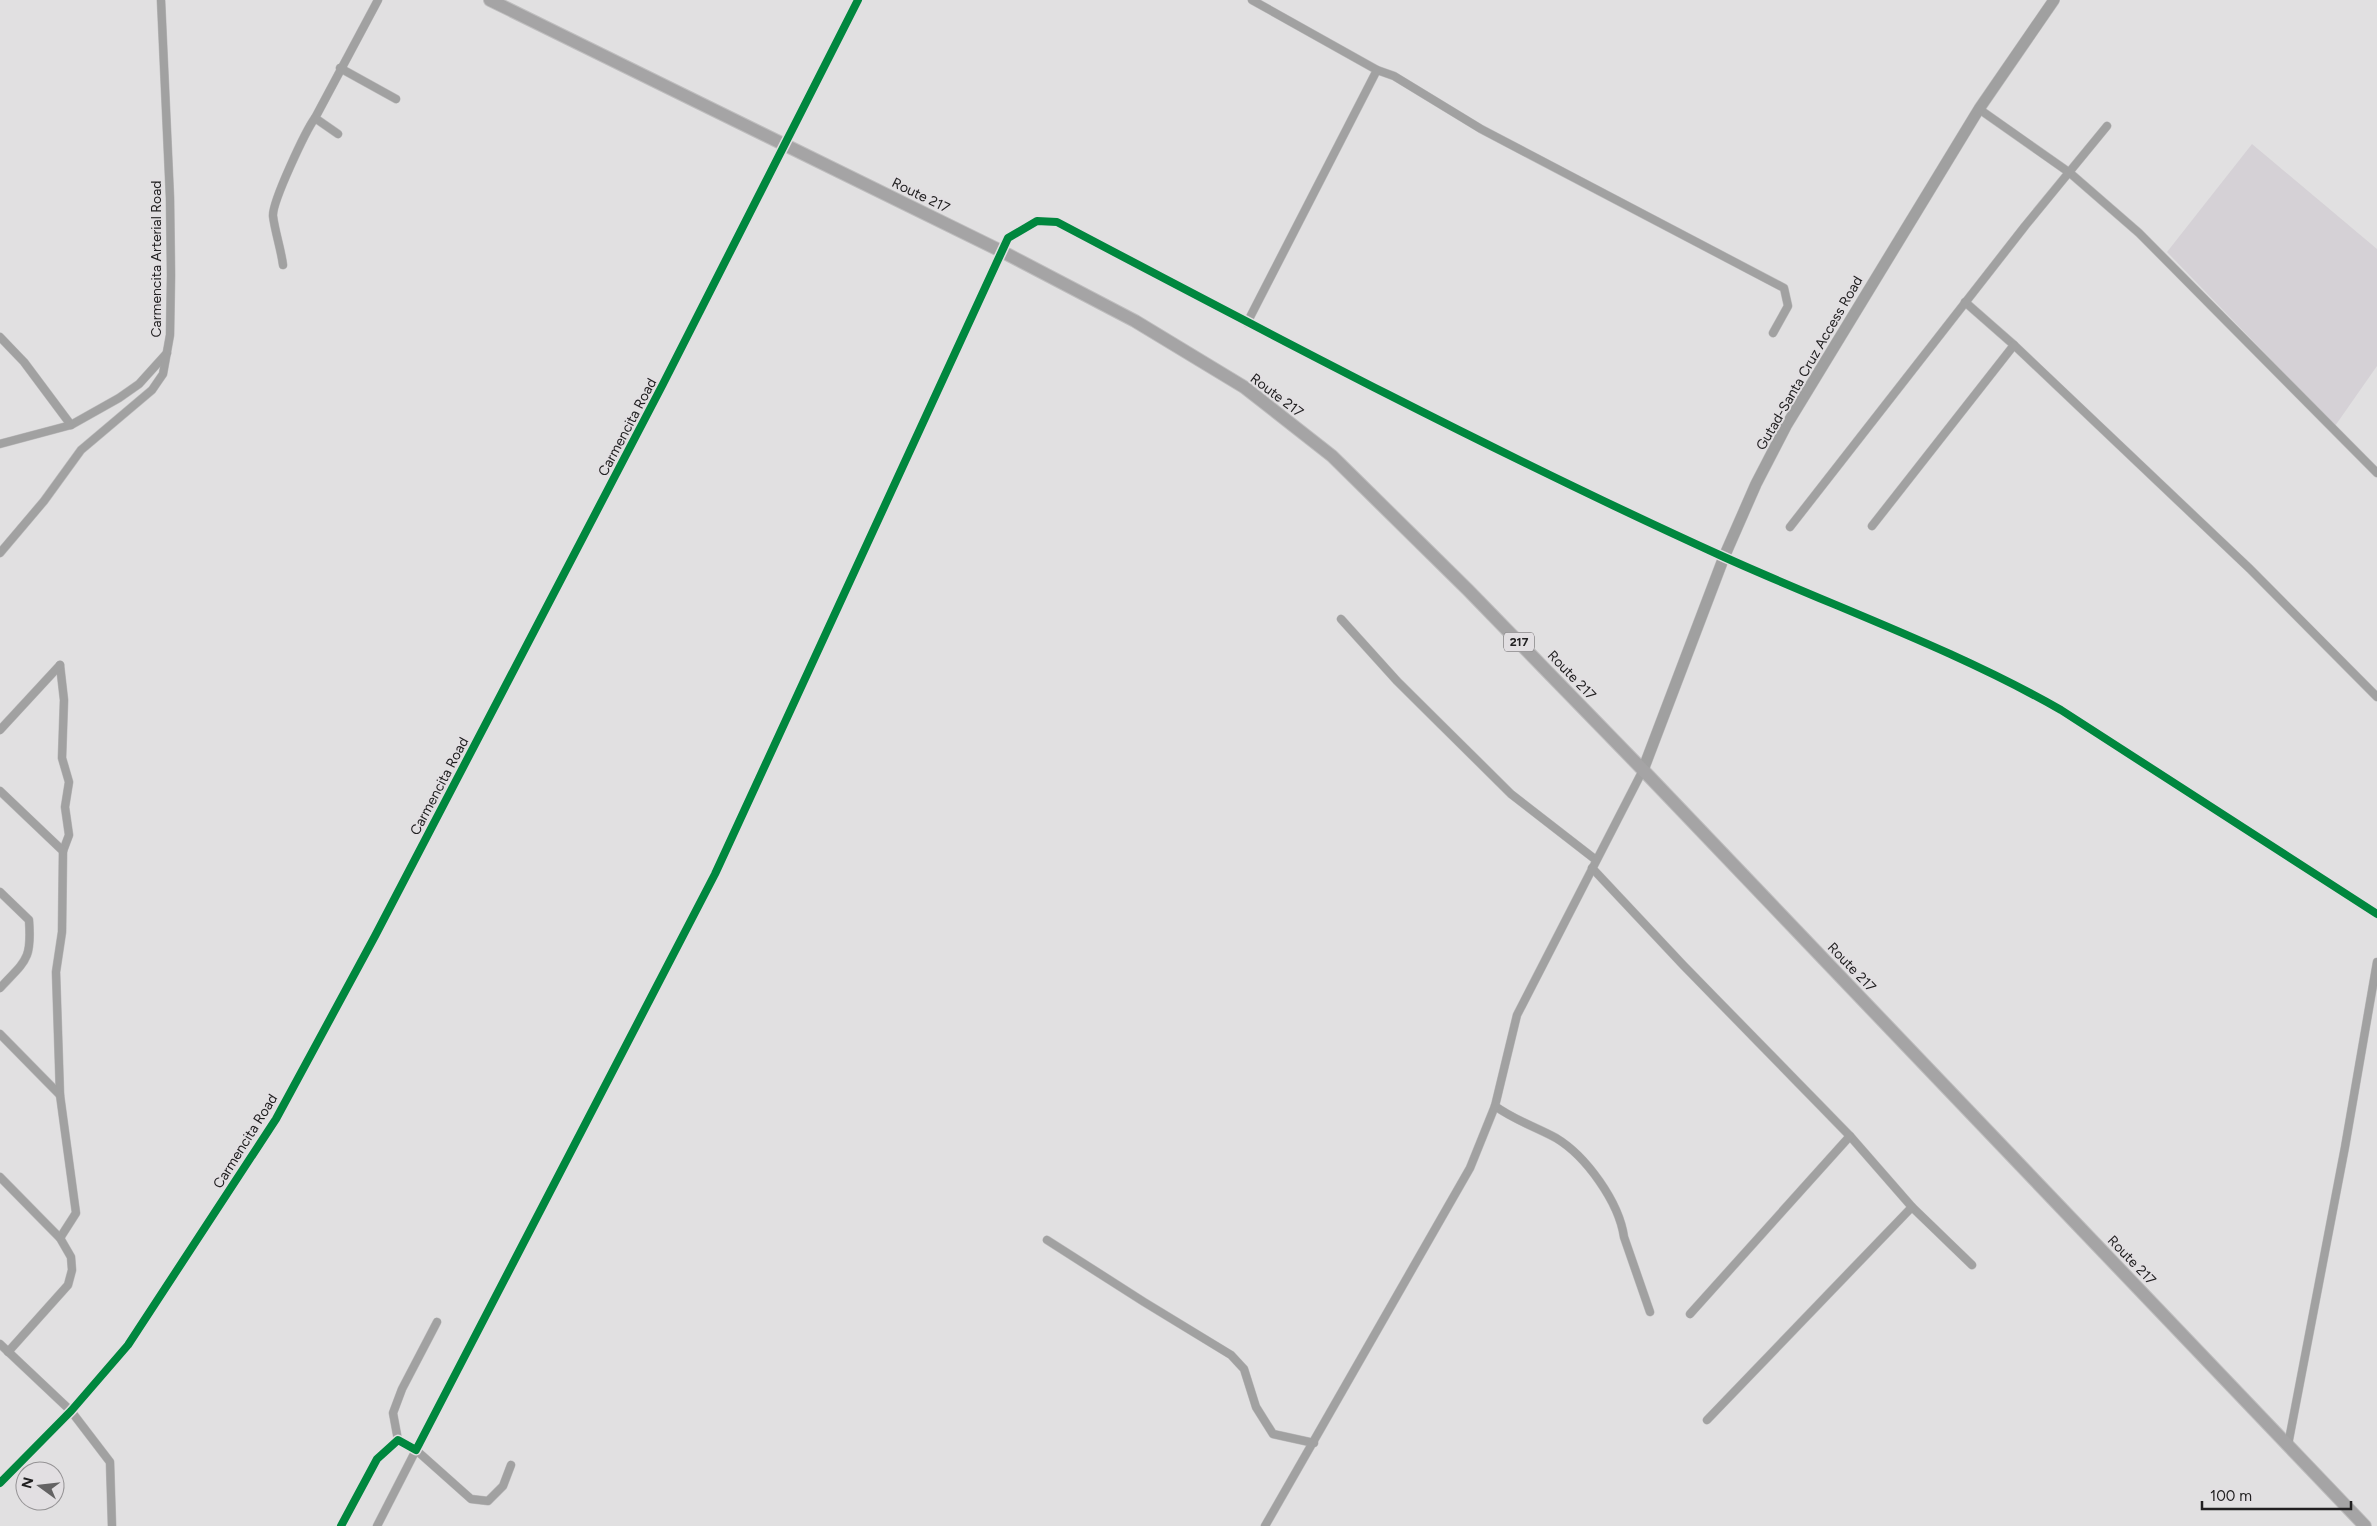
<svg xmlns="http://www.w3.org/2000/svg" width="2377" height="1526" font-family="Figtree,sans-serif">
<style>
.built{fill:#d5d1d6}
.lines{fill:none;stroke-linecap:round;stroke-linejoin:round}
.minor-casing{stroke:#bebdbe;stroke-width:9}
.secondary-casing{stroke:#bebdbe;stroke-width:12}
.primary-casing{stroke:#bebdbe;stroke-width:14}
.minor{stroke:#a1a1a1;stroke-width:8}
.secondary{stroke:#a0a0a0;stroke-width:11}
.primary{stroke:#a5a4a5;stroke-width:12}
.cycleway-casing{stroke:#e2dfe2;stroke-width:11}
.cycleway{stroke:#00873e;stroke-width:8}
.labels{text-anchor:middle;stroke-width:4;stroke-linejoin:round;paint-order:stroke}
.shield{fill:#e2dfe2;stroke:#5b595b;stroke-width:1}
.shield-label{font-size:12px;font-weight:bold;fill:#212021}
.street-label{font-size:14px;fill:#212021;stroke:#e2dfe2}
</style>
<rect width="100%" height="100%" fill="#e1e0e1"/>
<polygon class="built" points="2252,144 2377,249 2377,366 2335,426 2167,252"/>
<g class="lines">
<defs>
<g id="minor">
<polyline points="1252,0 1377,70 1394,76 1481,129 1784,288 1788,306 1773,333"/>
<polyline points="340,68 396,99"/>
<polyline points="1979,109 2070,173 2139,233 2377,473"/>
<polyline points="315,118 378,0"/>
<path d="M283,265C281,249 275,232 273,216C272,202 306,130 315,118L338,134"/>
<polyline points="1965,302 2014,345 2250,569 2377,697"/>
<polyline points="1247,323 1377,70"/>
<polyline points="0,337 24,362 71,425"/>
<polyline points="0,444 71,425 119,398 139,384 167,353"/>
<polyline points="1872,526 2014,345"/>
<polyline points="1790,527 2025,226 2107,126"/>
<polyline points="0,553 44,501 81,450 152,390 163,374 170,335 171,275 170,198 161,0"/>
<polyline points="1341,619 1397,681 1511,794 1596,860"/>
<polyline points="60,665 64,700 62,758 69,782 65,807 69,835 63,851 62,932 56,972 60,1095 76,1213 60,1238"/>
<polyline points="0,730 60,665"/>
<polyline points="0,791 63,851"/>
<polyline points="1592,868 1684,966 1850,1136 1912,1207 1972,1265"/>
<path d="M0,892L29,920C32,960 26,960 0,988"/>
<polyline points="0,1034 60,1095"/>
<path d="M1495,1106C1514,1120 1536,1127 1556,1138C1586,1156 1619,1202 1624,1237L1650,1312"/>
<polyline points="0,1177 60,1238 71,1257 72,1270 68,1285 8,1352"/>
<polyline points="1047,1240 1144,1302 1231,1355 1244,1369 1256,1407 1273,1434 1314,1443"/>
<polyline points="1690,1314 1850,1136"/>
<polyline points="0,1344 71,1411 110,1462 112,1526"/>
<polyline points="1707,1420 1912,1207"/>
<polyline points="398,1440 393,1413 402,1389 437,1322"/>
<polyline points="2288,1445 2345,1147 2377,962"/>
<polyline points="0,1483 71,1411 128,1345 276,1119 375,936 663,384 858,0"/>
<path d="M341,1526L377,1459L398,1440L416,1450L715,874L1008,238L1037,221L1057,222C1277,338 1497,454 1724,557C1837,608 1954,649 2061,710L2377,914"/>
<polyline points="377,1526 416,1450 471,1499 488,1501 503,1486 511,1465"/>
<polyline points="1265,1526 1470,1168 1495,1106 1517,1015 1643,770"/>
</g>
<polyline id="secondary" points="1643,770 1724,557 1756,484 1786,426 1979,109 2054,0"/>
<polyline id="primary" points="490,0 1003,252 1135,321 1244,387 1332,456 1468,590 1643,770 2365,1526"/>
</defs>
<use href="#minor" class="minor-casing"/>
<use href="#secondary" class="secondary-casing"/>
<use href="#primary" class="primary-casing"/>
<use href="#minor" class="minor"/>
<use href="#secondary" class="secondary"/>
<use href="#primary" class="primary"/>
<defs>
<g id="cycleway">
<polyline points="0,1483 71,1411 128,1345 276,1119 375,936 663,384 858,0"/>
<path d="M341,1526L377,1459L398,1440L416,1450L715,874L1008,238L1037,221L1057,222C1277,338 1497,454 1724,557C1837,608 1954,649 2061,710L2377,914"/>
</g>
</defs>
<use href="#cycleway" class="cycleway-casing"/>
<use href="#cycleway" class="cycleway"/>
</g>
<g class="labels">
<rect class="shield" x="1504" y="632.5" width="30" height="19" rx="4"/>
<g class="shield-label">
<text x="1519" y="646">217</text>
</g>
<g class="street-label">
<text transform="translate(921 195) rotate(26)" y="5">Route 217</text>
<text transform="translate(156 259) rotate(-90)" y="5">Carmencita Arterial Road</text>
<text transform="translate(1809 363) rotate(-60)" y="5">Gutad-Santa Cruz Access Road</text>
<text transform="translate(1277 395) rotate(37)" y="5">Route 217</text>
<text transform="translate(627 427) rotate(-62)" y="5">Carmencita Road</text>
<text transform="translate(1572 675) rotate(46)" y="5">Route 217</text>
<text transform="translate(439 786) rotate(-62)" y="5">Carmencita Road</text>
<text transform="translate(1852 967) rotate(46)" y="5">Route 217</text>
<text transform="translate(245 1141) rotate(-58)" y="5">Carmencita Road</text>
<text transform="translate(2132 1260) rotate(46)" y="5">Route 217</text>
</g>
</g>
<g transform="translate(40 1486) rotate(285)"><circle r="24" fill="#e2dfe2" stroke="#959395"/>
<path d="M0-4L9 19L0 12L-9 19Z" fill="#646364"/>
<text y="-8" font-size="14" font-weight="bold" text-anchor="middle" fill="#212021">N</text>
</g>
<path d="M2202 1501v8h149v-8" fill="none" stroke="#212021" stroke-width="2.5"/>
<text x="2210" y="1501" font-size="15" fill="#212021" stroke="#e2dfe2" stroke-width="4" paint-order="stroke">100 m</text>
</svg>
